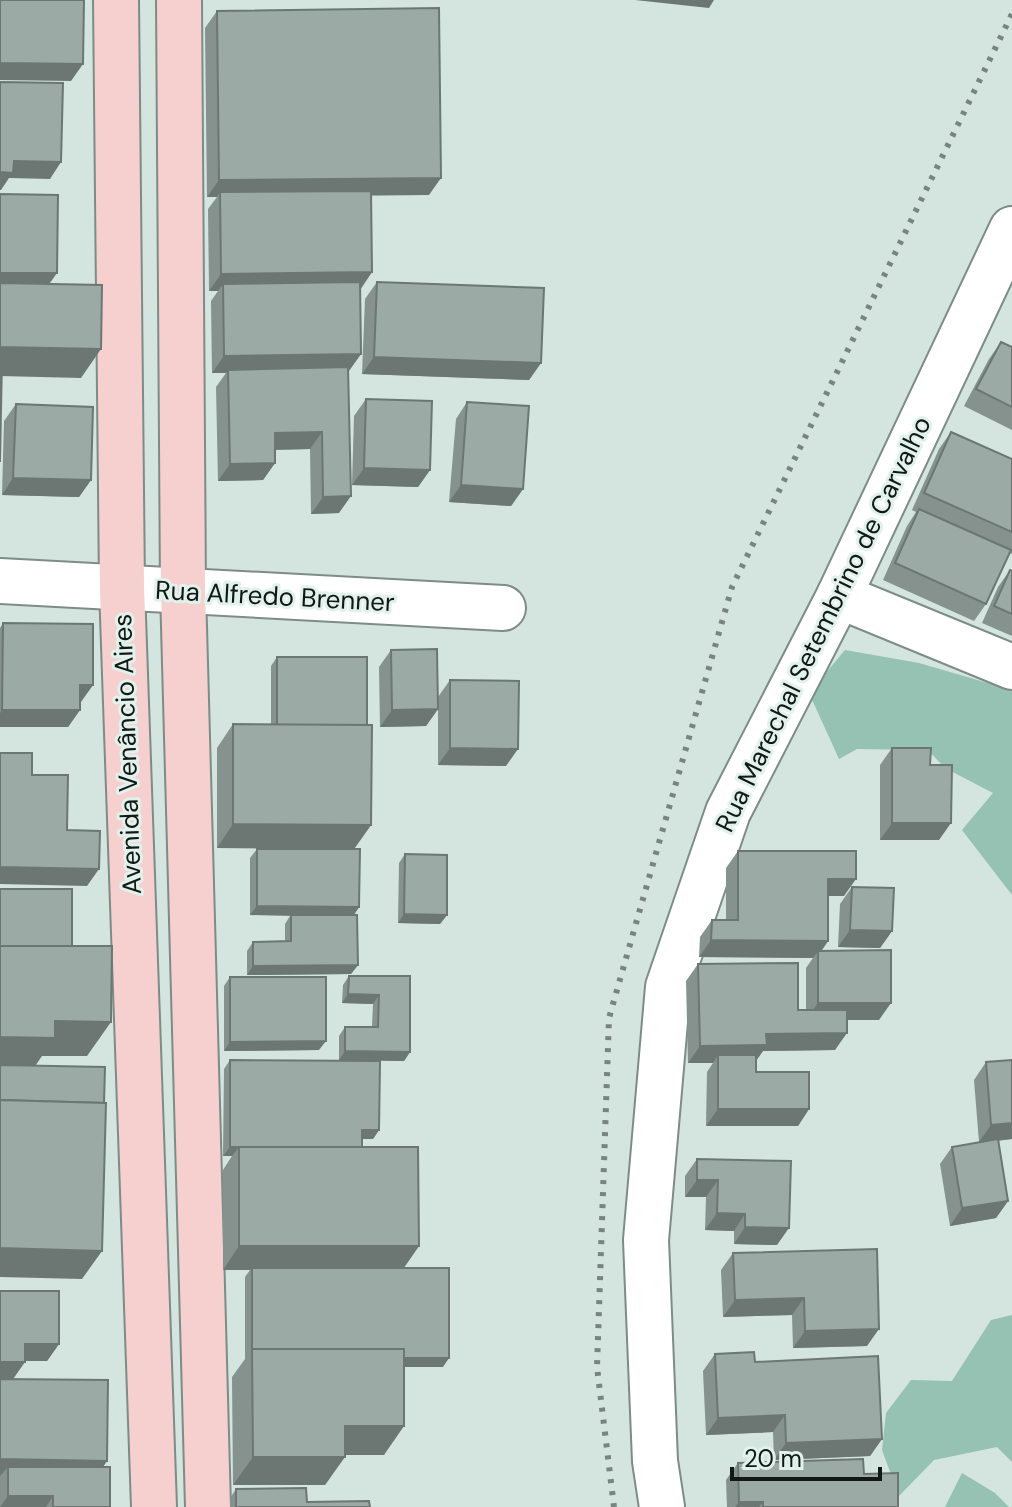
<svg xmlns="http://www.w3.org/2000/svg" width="1012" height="1507" font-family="'DM Sans',sans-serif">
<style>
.green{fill:#95c2b3}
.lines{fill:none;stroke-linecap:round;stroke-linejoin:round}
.minor-casing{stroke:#7d8c87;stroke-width:48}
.secondary-casing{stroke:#7d8c87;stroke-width:48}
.minor{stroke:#fff;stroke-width:44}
.secondary{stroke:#f6cfcf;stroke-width:44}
.rail{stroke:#78847f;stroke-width:6;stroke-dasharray:4 8;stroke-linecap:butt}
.wall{fill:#85928e}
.shaded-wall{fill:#6c7774}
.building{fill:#9baaa5;stroke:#6c7774;stroke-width:2}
.labels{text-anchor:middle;stroke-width:6;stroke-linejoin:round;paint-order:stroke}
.street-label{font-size:26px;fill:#121816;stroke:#e1f1eb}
</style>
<rect width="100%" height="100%" fill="#d4e4de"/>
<g class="green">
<polygon points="845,650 919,663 1012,690 1012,895 962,830 993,793 945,768 928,750 857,749 839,759 809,693"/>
<polygon points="1012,1315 1012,1462 997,1447 934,1460 899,1496 882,1450 886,1413 911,1380 952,1381 991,1320"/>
<polygon points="962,1473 995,1493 1009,1507 945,1507"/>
</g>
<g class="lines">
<defs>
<g id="minor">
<polyline points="0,581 503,608"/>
<polyline points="839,596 1012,667"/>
<polyline points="662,1507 655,1461 646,1240 668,987 728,812 839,596 1012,229"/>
</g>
<g id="secondary">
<polyline points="116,0 122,588 154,1507"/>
<polyline points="179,0 183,590 208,1507"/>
</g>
</defs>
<use href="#minor" class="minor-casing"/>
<use href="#secondary" class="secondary-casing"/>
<use href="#minor" class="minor"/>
<use href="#secondary" class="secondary"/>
<polyline class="rail" points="614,1507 597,1367 609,1018 732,587 1012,14"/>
</g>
<g class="wall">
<polygon points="217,11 429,195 371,195 372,272 361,289 361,354 348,371 339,513 311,514 310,449 275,450 275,463 263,480 218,481 216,387 226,373 212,373 211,301 218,291 209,291 208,209 217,197 207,197 205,28"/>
<polygon points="377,282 541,363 529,380 362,374 365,299"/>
<polygon points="1001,342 1012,347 1012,430 964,406 989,359"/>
<polygon points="366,399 430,470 418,487 352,485 354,416"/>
<polygon points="467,402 523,489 511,506 449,502 456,419"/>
<polygon points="16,404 91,480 79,497 2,495 4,421"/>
<polygon points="951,432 1012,459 1012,554 1010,553 986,604 974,621 883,580 907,526 916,512 912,510 939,449"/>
<polygon points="1010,570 1012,571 1012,636 982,623 998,587"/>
<polygon points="3,623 93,685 80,702 80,710 68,727 0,727 0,628"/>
<polygon points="391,650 438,709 426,726 380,727 379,667"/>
<polygon points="277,657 367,725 371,825 354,849 217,848 217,748 233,724 271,725 271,666"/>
<polygon points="450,680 506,766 438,765 438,697"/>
<polygon points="892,748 930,765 939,840 880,840 880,765"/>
<polygon points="257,849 359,907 354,915 358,965 351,974 247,975 247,951 253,942 285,941 285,924 290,916 250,915 250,858"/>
<polygon points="738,851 844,896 828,896 828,941 821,951 879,1020 847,1020 835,1050 763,1051 756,1061 756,1072 809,1109 798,1126 706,1126 707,1072 713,1063 688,1063 686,981 698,964 798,1010 806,1010 806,968 813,958 699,957 700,937 712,920 726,920 726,868"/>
<polygon points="405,854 447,915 440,924 398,923 399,863"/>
<polygon points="852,887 892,931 880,948 838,947 840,904"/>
<polygon points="349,976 410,976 410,1052 404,1061 339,1060 339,1036 345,1027 372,1027 373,1004 342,1003 343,985"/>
<polygon points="230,977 319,1050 224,1051 224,986"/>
<polygon points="230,1060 379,1130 373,1139 362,1139 362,1147 419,1246 404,1268 443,1367 404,1367 384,1455 345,1455 325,1485 233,1485 232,1377 245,1359 245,1277 250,1270 223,1270 223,1170 232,1156 223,1156 224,1069"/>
<polygon points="1012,1060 1012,1139 998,1141 1008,1201 996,1218 950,1226 940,1164 952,1147 979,1142 974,1080 986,1062"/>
<polygon points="697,1159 777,1245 734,1244 734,1231 705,1230 706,1197 685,1197 685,1176"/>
<polygon points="877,1249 867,1346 793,1348 792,1315 723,1317 721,1270 733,1253"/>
<polygon points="0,1291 59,1344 47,1361 25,1361 13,1379 107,1461 103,1467 110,1507 0,1507"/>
<polygon points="715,1354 755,1362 882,1439 870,1456 774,1460 773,1432 706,1435 703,1371"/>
<polygon points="738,1463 864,1474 898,1507 727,1507 726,1480"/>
<polygon points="236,1489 307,1502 370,1507 230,1507 230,1498"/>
</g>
<g class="shaded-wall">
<polygon points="635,0 714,0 709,8"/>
<polygon points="0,63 83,64 71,81 0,80"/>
<polygon points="14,161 61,162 50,179 9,178 1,190 0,190 0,172"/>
<polygon points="441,178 429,195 220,197 220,192 217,197 207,197 219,180"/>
<polygon points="372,272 360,289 223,284 218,291 209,291 221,274"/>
<polygon points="0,273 57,273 45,290 0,290"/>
<polygon points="0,347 101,349 81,378 0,376"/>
<polygon points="361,354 349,371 228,373 228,370 226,373 212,373 224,356"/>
<polygon points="374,357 541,363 529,380 362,374"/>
<polygon points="322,432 310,449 263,450 275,433"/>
<polygon points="275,463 263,480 218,481 230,464"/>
<polygon points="364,468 430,470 418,487 352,485"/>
<polygon points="13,478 91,480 79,497 2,495"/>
<polygon points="461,485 523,489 511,506 449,502"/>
<polygon points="351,496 339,513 311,514 323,497"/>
<polygon points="80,685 93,685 81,702 68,702"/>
<polygon points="438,709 426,726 380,727 392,710"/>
<polygon points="2,710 80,710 68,727 0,727 0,713"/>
<polygon points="450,748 518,749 506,766 438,765"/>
<polygon points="892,823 951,823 939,840 880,840"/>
<polygon points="233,824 371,825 354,849 217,848"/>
<polygon points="0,867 99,869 87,886 0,884"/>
<polygon points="828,879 856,879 844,896 816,896"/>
<polygon points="257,906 359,907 353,916 250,915"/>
<polygon points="404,914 447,915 440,924 398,923"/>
<polygon points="850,930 892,931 880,948 838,947"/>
<polygon points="711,940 828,941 818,956 818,951 813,958 699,957"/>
<polygon points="358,965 351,974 247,975 253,966"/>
<polygon points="348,994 379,995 373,1004 342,1003"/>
<polygon points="818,1003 891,1003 879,1020 806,1020"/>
<polygon points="55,1021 111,1022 87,1056 42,1056 31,1072 0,1072 0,1037"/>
<polygon points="847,1033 835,1050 763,1051 755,1062 718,1055 713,1063 688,1063 700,1046 766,1034"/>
<polygon points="326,1041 319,1050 224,1051 230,1042"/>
<polygon points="345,1051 410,1052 404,1061 339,1060"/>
<polygon points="718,1109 809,1109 798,1126 706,1126"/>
<polygon points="1012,1123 1012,1139 979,1142 991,1125"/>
<polygon points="362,1130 379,1130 373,1139 356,1139"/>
<polygon points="230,1147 239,1147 232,1156 223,1156"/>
<polygon points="697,1180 718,1180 706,1197 685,1197"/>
<polygon points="1008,1201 996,1218 950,1226 962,1208"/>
<polygon points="717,1213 745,1214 734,1231 705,1230"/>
<polygon points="745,1227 789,1228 777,1245 734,1244"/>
<polygon points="239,1246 419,1246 402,1270 252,1268 250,1270 223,1270"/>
<polygon points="0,1248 102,1251 82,1279 0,1277"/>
<polygon points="804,1298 792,1315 723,1317 735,1300"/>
<polygon points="879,1329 867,1346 793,1348 805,1331"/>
<polygon points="25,1344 59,1344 47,1361 13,1361"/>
<polygon points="252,1358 449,1358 443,1367 252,1367"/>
<polygon points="0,1362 25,1362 13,1379 0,1379"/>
<polygon points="785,1415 773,1432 706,1435 718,1418"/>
<polygon points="345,1426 404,1426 384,1455 325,1455"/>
<polygon points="882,1439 870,1456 774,1460 786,1443"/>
<polygon points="253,1457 345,1457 325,1485 233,1485"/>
<polygon points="0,1459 107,1461 95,1478 8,1467 0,1476"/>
<polygon points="8,1496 53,1496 46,1507 0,1507"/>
<polygon points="739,1502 763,1502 759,1507 735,1507"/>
</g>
<g class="building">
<polygon points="0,0 84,0 83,64 0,63"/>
<polygon points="439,8 441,178 219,180 217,11"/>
<polygon points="0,82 63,83 61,162 14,161 13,173 0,172"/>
<polygon points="371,191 372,272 221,274 220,192"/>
<polygon points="0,194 58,195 57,273 0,273"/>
<polygon points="360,282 361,354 224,356 223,284"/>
<polygon points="377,282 544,288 541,363 374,357"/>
<polygon points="0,283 102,285 101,349 0,347"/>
<polygon points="1001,342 1012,347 1012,407 976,389"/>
<polygon points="0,359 2,359 0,462"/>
<polygon points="348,367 351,496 323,497 322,432 275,433 275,463 230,464 228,370"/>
<polygon points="366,399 432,401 430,470 364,468"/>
<polygon points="467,402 529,406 523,489 461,485"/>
<polygon points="16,404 93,407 91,480 13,478"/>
<polygon points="951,432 1012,459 1012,532 924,493"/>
<polygon points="919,509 1011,550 986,604 895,563"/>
<polygon points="1010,570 1012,571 1012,614 994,606"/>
<polygon points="3,623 93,624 93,685 80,685 80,710 2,710"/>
<polygon points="437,649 438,709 392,710 391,650"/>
<rect x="277" y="657" width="90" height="68"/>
<polygon points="450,680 519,681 518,749 450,748"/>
<polygon points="233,724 372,725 371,825 233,824"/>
<polygon points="892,748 931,748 930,765 952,765 951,823 892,823"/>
<polygon points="0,753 32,753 32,775 68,775 67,830 100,831 99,869 0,867"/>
<polygon points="257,849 360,849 359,907 257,906"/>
<polygon points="738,851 856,851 856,879 828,879 828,941 711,940 712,920 738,920"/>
<polygon points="405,854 447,855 447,915 404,914"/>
<polygon points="852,887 894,888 892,931 850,930"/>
<rect x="0" y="889" width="72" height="57"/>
<polygon points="291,915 357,915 358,965 253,966 253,942 291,941"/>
<polygon points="0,946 112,946 111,1022 55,1021 55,1038 0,1037"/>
<polygon points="891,950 891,1003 818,1003 818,951"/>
<polygon points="798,963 798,1010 847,1010 847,1033 766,1034 767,1045 700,1046 698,964"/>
<polygon points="349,976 410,976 410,1052 345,1051 345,1027 378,1027 379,995 348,994"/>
<polygon points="230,977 326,977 326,1041 230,1042"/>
<polygon points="718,1055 756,1055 756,1072 809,1072 809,1109 718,1109"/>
<polygon points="230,1060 380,1061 379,1130 362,1130 362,1147 230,1147"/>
<polygon points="1012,1060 1012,1123 991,1125 986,1062"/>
<polygon points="0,1065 105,1067 104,1103 0,1100"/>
<polygon points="0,1100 106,1103 102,1251 0,1248"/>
<polygon points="998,1139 1008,1201 962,1208 952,1147"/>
<polygon points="239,1147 418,1147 419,1246 239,1246"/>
<polygon points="697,1159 791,1161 789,1228 745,1227 745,1214 717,1213 718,1180 697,1180"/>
<polygon points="877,1249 879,1329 805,1331 804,1298 735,1300 733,1253"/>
<polygon points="252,1268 449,1268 449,1358 404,1358 404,1349 252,1350"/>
<polygon points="0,1291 59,1291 59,1344 25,1344 25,1362 0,1362"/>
<polygon points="252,1349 404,1349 404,1426 345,1426 345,1457 253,1457"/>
<polygon points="754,1352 755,1362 878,1356 882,1439 786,1443 785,1415 718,1418 715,1354"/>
<polygon points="0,1379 108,1380 107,1461 0,1459"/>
<polygon points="863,1459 864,1474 898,1473 898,1507 763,1507 763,1502 739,1502 738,1463"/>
<polygon points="8,1467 110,1467 110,1507 53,1507 53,1496 8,1496"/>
<polygon points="306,1488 307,1502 369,1501 370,1507 236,1507 236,1489"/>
</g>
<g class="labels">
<g class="street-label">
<text transform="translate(275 596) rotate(3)" y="9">Rua Alfredo Brenner</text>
<text transform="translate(823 624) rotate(-64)" y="9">Rua Marechal Setembrino de Carvalho</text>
<text transform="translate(127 754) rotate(-92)" y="9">Avenida Venâncio Aires</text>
</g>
</g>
<path d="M732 1467v12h148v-12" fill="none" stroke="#121816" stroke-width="4"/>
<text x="744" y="1467" font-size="24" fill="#121816" stroke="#e1f1eb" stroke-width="6" paint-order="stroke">20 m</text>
</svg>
